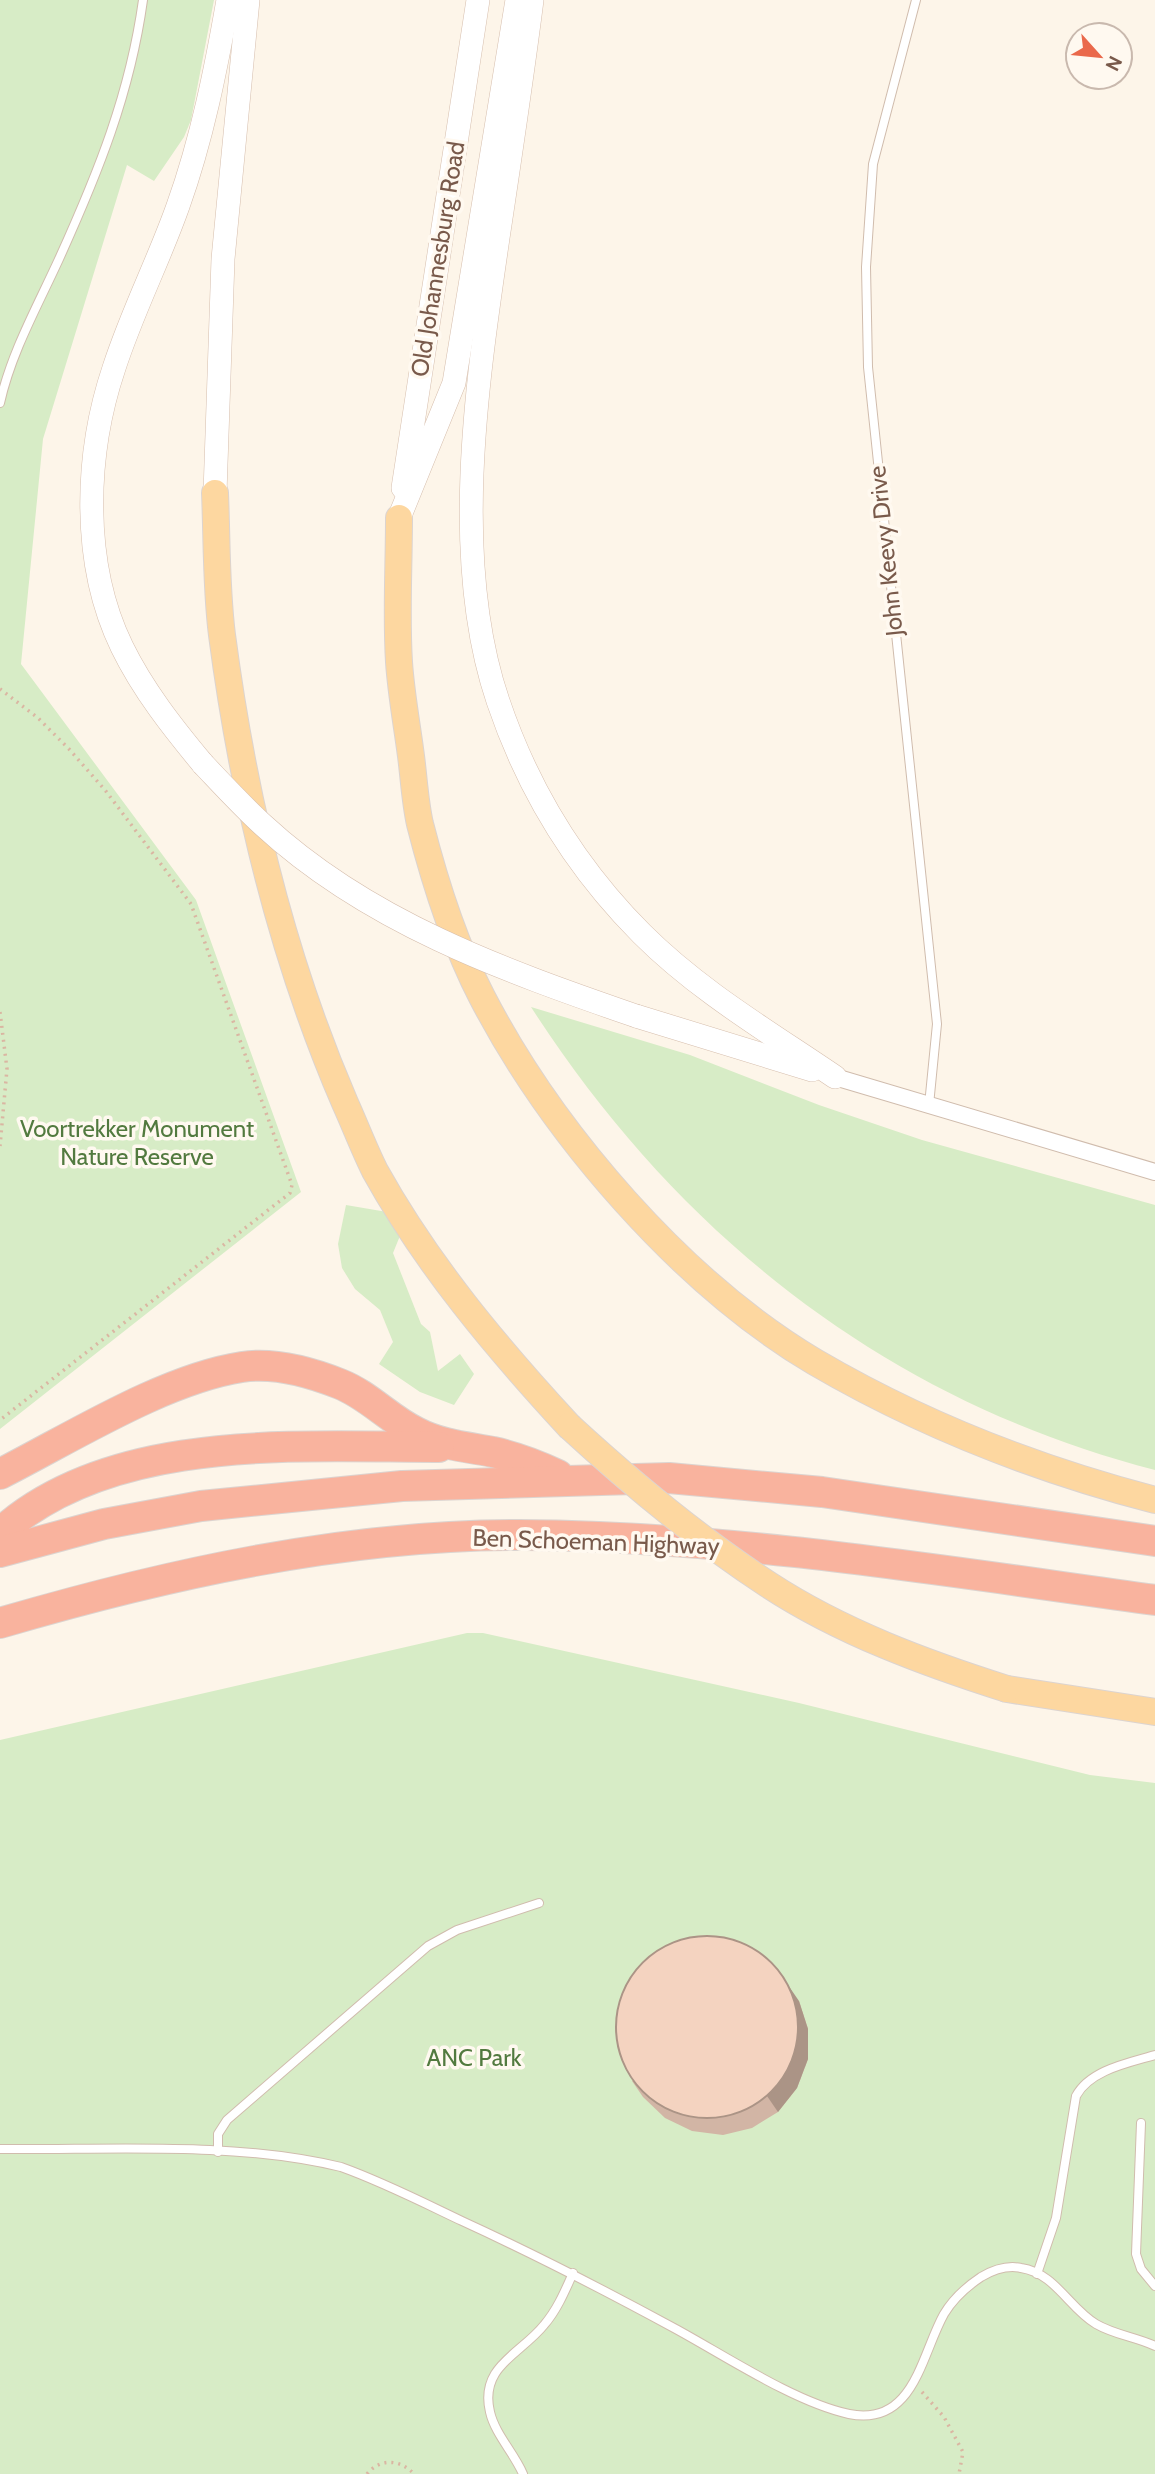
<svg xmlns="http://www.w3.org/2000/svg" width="1155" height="2474" font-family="Cabin,sans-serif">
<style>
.green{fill:#d7ecc6}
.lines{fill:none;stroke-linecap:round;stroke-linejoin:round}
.lane-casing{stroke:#d0bcad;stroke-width:10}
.street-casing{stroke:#d0bcad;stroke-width:18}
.secondary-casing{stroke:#d6bead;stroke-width:24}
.primary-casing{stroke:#dcd4d0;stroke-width:28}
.highway-casing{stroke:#dcd4d0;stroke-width:32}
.path{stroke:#dab6a2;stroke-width:3.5;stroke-dasharray:2 5;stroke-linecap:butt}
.lane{stroke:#fff;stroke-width:8}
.street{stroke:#fff;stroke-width:16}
.secondary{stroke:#fff;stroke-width:23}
.primary{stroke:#fdd7a0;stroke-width:26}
.highway{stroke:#f9b39e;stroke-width:30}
.secondary-bridge-casing{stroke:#d6bead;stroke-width:24;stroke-linecap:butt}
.primary-bridge-casing{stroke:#dcd4d0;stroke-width:28;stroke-linecap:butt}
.secondary-bridge{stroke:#fff;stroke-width:23}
.primary-bridge{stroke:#fdd7a0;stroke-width:26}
.wall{fill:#d2b5a5}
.shaded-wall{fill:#ab9486}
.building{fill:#f4d3c0;stroke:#ab9486;stroke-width:2}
.labels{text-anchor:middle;stroke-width:7;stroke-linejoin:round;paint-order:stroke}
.street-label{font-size:24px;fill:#795a4b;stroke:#fff9f0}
.park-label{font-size:24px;fill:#527a3f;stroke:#fff9f0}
</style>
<rect width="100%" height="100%" fill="#fdf5e9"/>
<g class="green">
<polygon points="0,0 214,0 191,120 184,137 154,181 127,165 43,439 21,664 196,900 301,1192 0,1429"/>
<path d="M531,1007L690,1055L819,1105L922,1140L1155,1205V1470C888,1401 679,1237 531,1007Z"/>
<polygon points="346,1205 387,1212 404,1226 393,1253 421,1324 430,1332 438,1371 460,1354 474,1374 454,1405 420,1392 379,1364 393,1342 380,1310 355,1289 342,1268 338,1244"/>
<polygon points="467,1633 483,1633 799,1703 1090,1775 1155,1783 1155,2474 0,2474 0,1740"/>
</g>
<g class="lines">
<defs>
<g id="lane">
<polyline points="916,0 873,164 866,267 868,367 937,1024 929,1105"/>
<path d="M0,403C11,353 38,305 59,259C98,173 130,94 143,0"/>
<polyline points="1141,2123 1136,2254 1141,2269 1155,2286"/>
<path d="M0,2149C110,2150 234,2141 341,2167C383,2182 422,2202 462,2221C534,2254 604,2290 674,2328C724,2355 794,2402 849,2414C914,2427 921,2355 944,2314C953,2299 966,2287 981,2277C993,2270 1007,2265 1021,2268C1055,2273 1069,2308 1096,2324C1115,2335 1136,2337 1155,2346"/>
<polyline points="218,2152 218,2134 227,2120 428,1946 457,1930 539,1903"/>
<path d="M1037,2274L1056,2218L1076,2096C1090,2070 1128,2063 1155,2055"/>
<path d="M523,2474C514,2453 495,2434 490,2412C479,2366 521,2354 544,2325C557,2310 565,2291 573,2273"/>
</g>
<polyline id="street" points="835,1077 1155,1172"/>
<g id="secondary">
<path d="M532,0C522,79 510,158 498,238C477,382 450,560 498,701C528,790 576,868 642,934C699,991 769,1032 835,1077"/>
<polyline points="403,488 478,0"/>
<polyline points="215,493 223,259 248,0"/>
<polyline points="399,518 454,383 517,0"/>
<path d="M203,764C173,728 143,690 122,647C81,563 85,454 114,368C132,312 159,260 178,206C202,139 216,69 228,0"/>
<polyline points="636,1016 812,1070"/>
</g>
<g id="primary">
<path d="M215,493C217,540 216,588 222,635C243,795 281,955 345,1103C355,1125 364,1149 375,1171C427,1265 497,1348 569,1426"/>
<path d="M399,518C399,566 396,614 399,662C401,693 407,725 411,756C414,779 415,802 420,824C435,883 454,943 482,997C553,1134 682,1283 815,1362C921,1424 1036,1469 1155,1500"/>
<polyline points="1007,1689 1155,1712"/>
</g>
<g id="highway">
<path d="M0,1474C71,1438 164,1379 242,1367C275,1362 310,1372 340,1384C368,1395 389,1419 416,1432C441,1445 467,1447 493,1452C516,1457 537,1465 558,1475"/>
<path d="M0,1533C111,1432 299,1447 439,1447"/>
<polyline points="0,1552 104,1524 201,1506 402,1486 669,1478 822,1492 1155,1541"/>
<path d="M0,1623C167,1574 344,1535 519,1535C733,1536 944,1571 1155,1600"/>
</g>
</defs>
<use href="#lane" class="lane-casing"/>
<use href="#street" class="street-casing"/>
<use href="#secondary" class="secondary-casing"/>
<use href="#primary" class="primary-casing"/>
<use href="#highway" class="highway-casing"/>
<g class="path">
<polyline points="0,689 38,718 69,749 105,790 191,904 292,1185 290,1193 0,1420"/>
<polyline points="0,1012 7,1069 0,1146"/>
<polyline points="922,2392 944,2417 963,2452 959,2474"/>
<path d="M367,2474C380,2458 400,2459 414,2474"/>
</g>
<use href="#lane" class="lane"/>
<use href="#street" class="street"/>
<use href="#secondary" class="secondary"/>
<use href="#primary" class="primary"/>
<use href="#highway" class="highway"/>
<defs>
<path id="secondary-bridge" d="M203,764C222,784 242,806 263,825C368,922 503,970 636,1016"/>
<path id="primary-bridge" d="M569,1426C632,1484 697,1538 769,1585C841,1632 925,1663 1007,1689"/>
</defs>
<use href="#secondary-bridge" class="secondary-bridge-casing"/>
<use href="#primary-bridge" class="primary-bridge-casing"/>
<use href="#secondary-bridge" class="secondary-bridge"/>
<use href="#primary-bridge" class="primary-bridge"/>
</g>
<polygon class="wall" points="799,2001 808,2029 808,2059 797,2088 778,2112 752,2128 723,2135 692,2131 665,2118 643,2097 632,2081"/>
<polygon class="shaded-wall" points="788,1985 799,2001 808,2029 808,2059 797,2088 778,2112 767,2096"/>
<circle class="building" cx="707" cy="2027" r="91"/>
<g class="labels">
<g class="street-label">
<text transform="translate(438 259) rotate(-81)" y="8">Old Johannesburg Road</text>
<text transform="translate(886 551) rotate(-96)" y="8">John Keevy Drive</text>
<text transform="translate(596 1542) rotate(2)" y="8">Ben Schoeman Highway</text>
</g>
<g class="park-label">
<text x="137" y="1137">Voortrekker Monument<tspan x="137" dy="28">Nature Reserve</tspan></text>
<text x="474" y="2066">ANC Park</text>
</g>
</g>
<g transform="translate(1099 56) rotate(117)"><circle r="33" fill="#fff9f0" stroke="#c9b9ae" stroke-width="2"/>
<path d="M0-5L12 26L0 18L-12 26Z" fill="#ea694b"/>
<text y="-10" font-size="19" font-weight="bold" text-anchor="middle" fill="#795a4b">N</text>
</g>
</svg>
